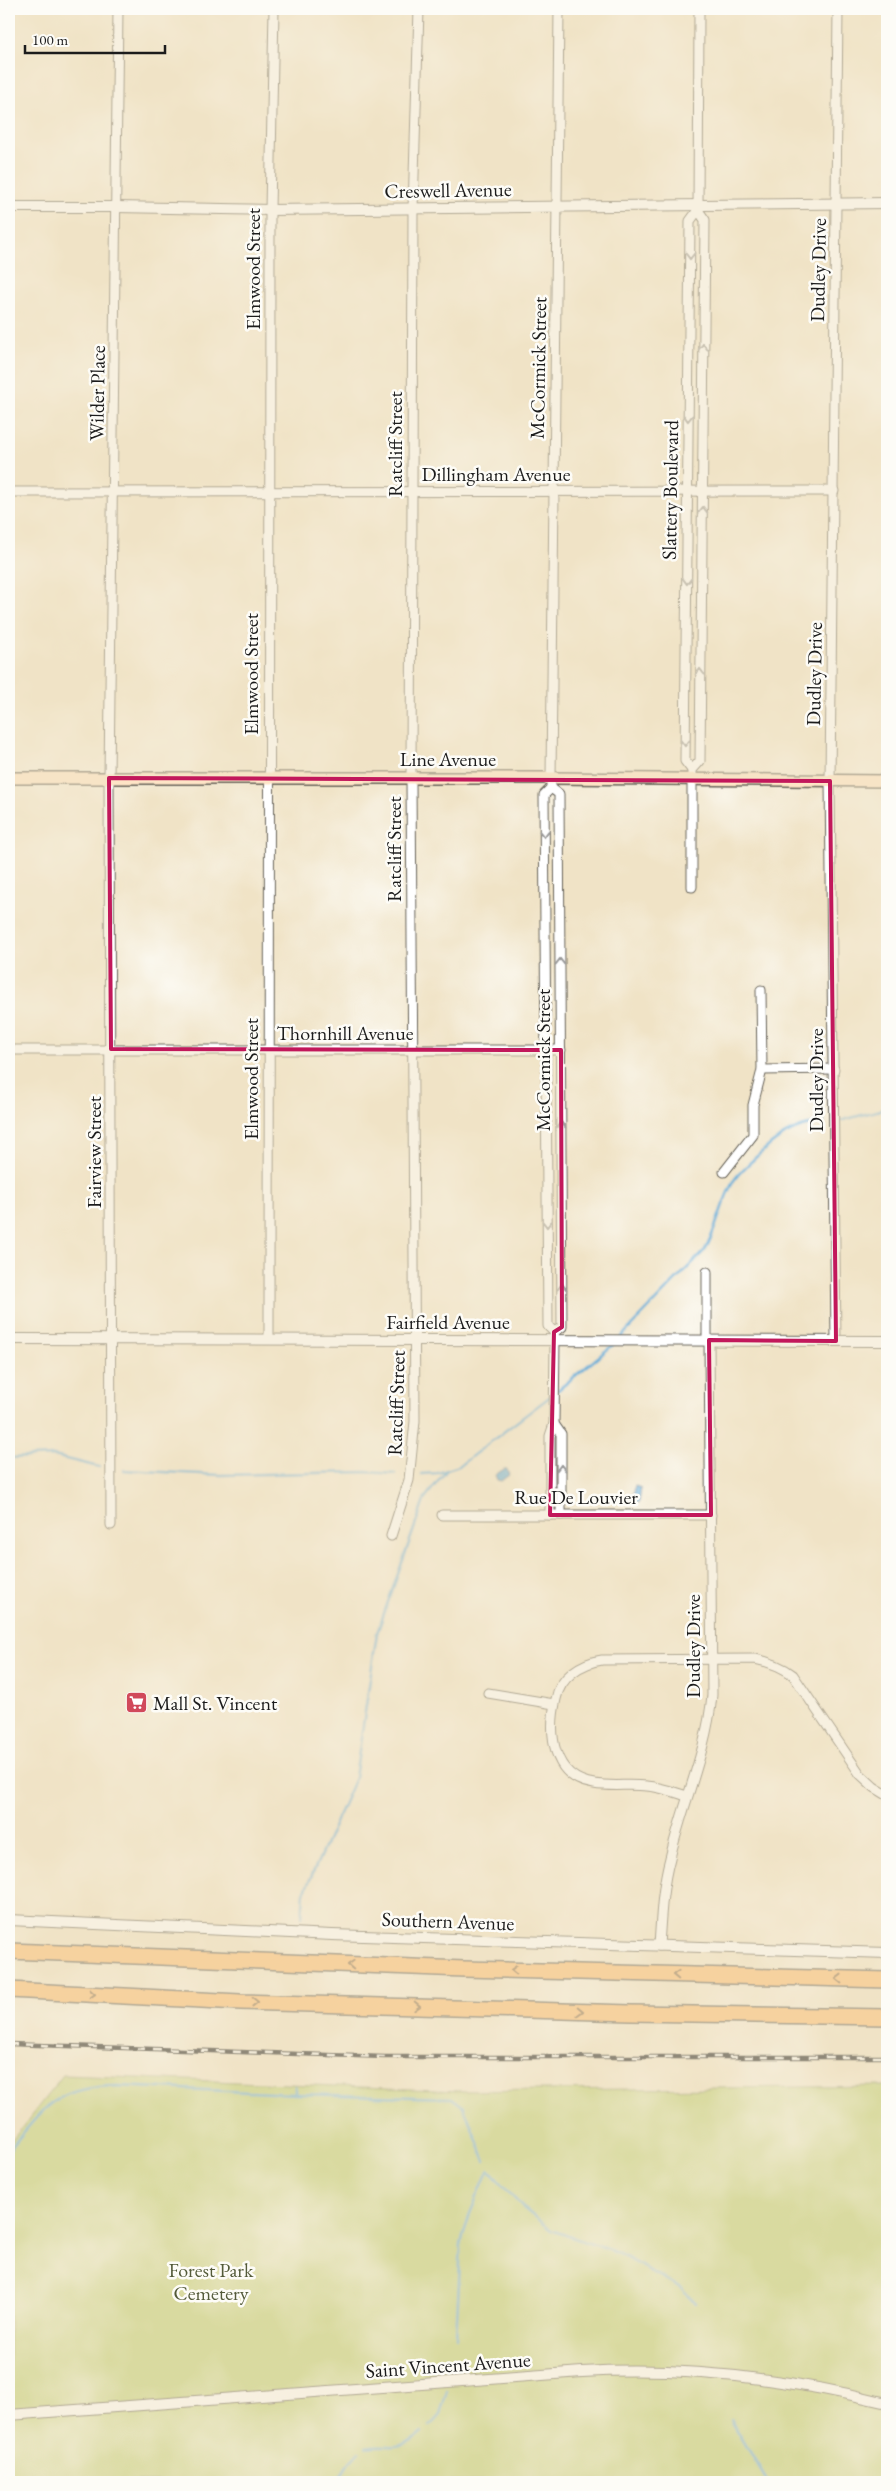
<svg xmlns="http://www.w3.org/2000/svg" width="896" height="2491" font-family="'EB Garamond',serif">
<style>
.green{fill:#bdcf72;stroke:#6c7647}
.water{fill:#5ea9d6;stroke:#3d6279}
.lines{fill:none;stroke-linecap:round;stroke-linejoin:round}
.stream{stroke:#5ea9d6;stroke-width:2.5}
.minor-casing{stroke:#666258;stroke-width:11}
.tertiary-casing{stroke:#666258;stroke-width:12}
.secondary-casing{stroke:#666258;stroke-width:14}
.motorway-casing{stroke:#666258;stroke-width:18}
.minor{stroke:#fff;stroke-width:9}
.tertiary{stroke:#fff;stroke-width:10}
.secondary{stroke:#fee4c6;stroke-width:11}
.motorway{stroke:#fdbc70;stroke-width:15}
.rail-casing{stroke:#1c1c1c;stroke-width:4.5}
.rail{stroke:#fdfcf7;stroke-width:2.5;stroke-dasharray:8;stroke-linecap:butt}
.oneway{stroke:#999}
.oneway2{stroke:#8c6c46}
.marked{fill:none;stroke:#c2185b;stroke-width:4;stroke-linejoin:round}
.labels{text-anchor:middle;stroke-width:5;stroke-linejoin:round;paint-order:stroke}
.street-label{font-size:20px;fill:#1c1c1c;stroke:#fdfcf7}
.poi-label{font-size:20px;fill:#1c1c1c;stroke:#fdfcf7;text-anchor:start}
.park-label{font-size:20px;fill:#545b3a;stroke:#fdfcf7}
</style>
<rect width="100%" height="100%" fill="#fdfcf7"/>
<filter id="ink" filterUnits="userSpaceOnUse"><feTurbulence type="fractalNoise" baseFrequency=".02" numOctaves="2"/><feDisplacementMap in="SourceGraphic" scale="10" xChannelSelector="R" yChannelSelector="G"/><feConvolveMatrix kernelMatrix="1 2 1 2 8 2 1 2 1" color-interpolation-filters="sRGB"/></filter>
<filter id="wash" filterUnits="userSpaceOnUse"><feTurbulence type="fractalNoise" baseFrequency=".0096" numOctaves="4" result="noise"/><feDisplacementMap in="SourceGraphic" scale="20" xChannelSelector="R" yChannelSelector="G"/><feGaussianBlur stdDeviation="1.12" result="paint"/><feColorMatrix in="noise" values="0 0 0 0 0 0 0 0 0 0 0 0 0 0 0 0 0 1.4 0 .05"/><feComposite in="paint" operator="in"/></filter>
<g filter="url(#wash)">
<rect width="100%" height="100%" fill="#f0e3c6"/>
<polygon class="green" points="63,2075 461,2091 887,2086 887,2482 9,2482 9,2144"/>
<g class="water">
<polygon points="504,1469 507,1469 509,1475 501,1481 497,1480 495,1475"/>
<polygon points="635,1486 641,1488 639,1503 633,1501"/>
</g>
<g class="lines">
<g class="stream">
<polyline points="840,1121 887,1108"/>
<path d="M621,1337L705,1250C717,1229 721,1203 733,1182C738,1173 747,1166 754,1159C778,1137 791,1127 824,1122"/>
<polyline points="558,1390 614,1344"/>
<polyline points="9,1458 54,1456 99,1467"/>
<polyline points="124,1470 220,1475 366,1472 395,1474"/>
<polyline points="421,1474 438,1473 459,1466 552,1395"/>
<polyline points="302,1917 304,1893 355,1778 377,1633 425,1498 446,1471"/>
<polyline points="295,2094 295,2086"/>
<path d="M9,2150C45,2107 55,2087 117,2086L295,2094L452,2098L464,2107L485,2161"/>
<polyline points="489,2170 522,2207 551,2230 618,2253 681,2288 696,2303"/>
<polyline points="456,2337 461,2244 469,2216 488,2171"/>
<polyline points="731,2420 768,2482"/>
<polyline points="430,2426 440,2415 447,2391"/>
<path d="M366,2447C394,2442 397,2455 422,2432"/>
<polyline points="337,2482 348,2464 359,2452"/>
</g>
</g>
</g>
<g filter="url(#ink)">
<g class="lines">
<defs>
<g id="minor">
<polyline points="9,492 834,491"/>
<polyline points="692,770 685,761 690,221 698,210"/>
<polyline points="551,788 559,794 562,1327 554,1332"/>
<polyline points="692,887 692,770 700,761 705,220 698,210 699,9"/>
<polyline points="9,1050 561,1050"/>
<polyline points="762,1070 834,1069"/>
<polyline points="724,1172 753,1135 753,1105 762,1070 761,990"/>
<polyline points="269,1339 270,210 274,9"/>
<polyline points="707,1340 707,1272"/>
<polyline points="836,1341 830,781 838,9"/>
<polyline points="554,1424 561,1434 561,1515"/>
<polyline points="442,1515 711,1515"/>
<polyline points="550,1515 550,1436 554,1424 555,1340 554,1332 548,1326 544,795 551,788 551,778 559,9"/>
<polyline points="111,1525 109,778 118,9"/>
<polyline points="391,1536 409,1480 415,1421 411,778 413,209 419,9"/>
<polyline points="488,1693 554,1704"/>
<path d="M687,1796C674,1792 661,1787 647,1786C629,1784 611,1787 594,1784C552,1778 548,1733 556,1699C560,1677 581,1663 602,1660L755,1659C770,1662 781,1666 793,1675L860,1774L874,1787L887,1795"/>
<path d="M659,1946C661,1916 662,1887 670,1858C683,1803 707,1751 712,1695L709,1340"/>
</g>
<g id="tertiary">
<polyline points="9,207 116,207 270,210 887,203"/>
<polyline points="9,1339 887,1341"/>
<polyline points="9,1920 332,1935 887,1953"/>
<path d="M9,2415L582,2372C686,2366 786,2378 887,2403"/>
</g>
<polyline id="secondary" points="9,778 551,778 887,781"/>
<g id="motorway">
<polyline points="9,1951 464,1969 887,1980"/>
<polyline points="9,1990 240,2002 631,2013 887,2017"/>
</g>
</defs>
<use href="#minor" class="minor-casing"/>
<use href="#tertiary" class="tertiary-casing"/>
<use href="#secondary" class="secondary-casing"/>
<use href="#motorway" class="motorway-casing"/>
<use href="#minor" class="minor"/>
<use href="#tertiary" class="tertiary"/>
<use href="#secondary" class="secondary"/>
<use href="#motorway" class="motorway"/>
<defs>
<polyline id="rail" points="9,2044 385,2057 887,2057"/>
</defs>
<use href="#rail" class="rail-casing"/>
<use href="#rail" class="rail"/>
</g>
<defs><path id="oneway-chevron" d="M-2-3.5L2.5 0L-2 3.5" fill="none" stroke-width="1.6" stroke-linecap="round" stroke-linejoin="round" transform="scale(1.25)"/></defs>
<g class="oneway">
<use href="#oneway-chevron" transform="translate(690 256) rotate(90)"/>
<use href="#oneway-chevron" transform="translate(703 347) rotate(-90)"/>
<use href="#oneway-chevron" transform="translate(688 418) rotate(91)"/>
<use href="#oneway-chevron" transform="translate(703 510) rotate(-89)"/>
<use href="#oneway-chevron" transform="translate(687 581) rotate(91)"/>
<use href="#oneway-chevron" transform="translate(700 672) rotate(-90)"/>
<use href="#oneway-chevron" transform="translate(685 743) rotate(91)"/>
<use href="#oneway-chevron" transform="translate(544 834) rotate(89)"/>
<use href="#oneway-chevron" transform="translate(560 962) rotate(-90)"/>
<use href="#oneway-chevron" transform="translate(561 1125) rotate(-90)"/>
<use href="#oneway-chevron" transform="translate(547 1224) rotate(90)"/>
<use href="#oneway-chevron" transform="translate(562 1287) rotate(-90)"/>
<use href="#oneway-chevron" transform="translate(561 1468) rotate(-90)"/>
</g>
<g class="oneway2">
<use href="#oneway-chevron" transform="translate(351 1965) rotate(-178)"/>
<use href="#oneway-chevron" transform="translate(514 1970) rotate(-178)"/>
<use href="#oneway-chevron" transform="translate(676 1975) rotate(-178)"/>
<use href="#oneway-chevron" transform="translate(839 1979) rotate(-179)"/>
<use href="#oneway-chevron" transform="translate(92 1994) rotate(3)"/>
<use href="#oneway-chevron" transform="translate(255 2002) rotate(1)"/>
<use href="#oneway-chevron" transform="translate(417 2006) rotate(2)"/>
<use href="#oneway-chevron" transform="translate(580 2011) rotate(2)"/>
</g>
</g>
<path d="M0 0H896V2491H0ZM109,778L830,781L836,1341L709,1340L711,1515H550L554,1332L562,1327L561,1050L111,1049Z" fill="#f0e3c6" fill-opacity=".55" fill-rule="evenodd"/>
<path class="marked" d="M109,778L830,781L836,1341L709,1340L711,1515H550L554,1332L562,1327L561,1050L111,1049Z"/>
<defs>
<symbol id="supermarket-square" viewBox="-11 -11 22 22"><rect x="-9" y="-9" width="18" height="18" rx="4" fill="#d1495b" stroke="#fdfcf7"/><path d="M-6-5.5h2.5l.6 2H6L4.5 2H-2.5L-4.4-4H-6ZM-1.5 3.2a1.3 1.3 0 1 0 .1 0ZM3 3.2a1.3 1.3 0 1 0 .1 0Z" fill="#fff"/></symbol>
</defs>
<g fill-rule="evenodd">
<use href="#supermarket-square" x="124" y="1690" width="25" height="25"/>
</g>
<g class="labels">
<g class="street-label">
<text transform="translate(448 190) rotate(-1)" y="7">Creswell Avenue</text>
<text transform="translate(253 269) rotate(-90)" y="7">Elmwood Street</text>
<text transform="translate(818 270) rotate(-89)" y="7">Dudley Drive</text>
<text transform="translate(538 368) rotate(-89)" y="7">McCormick Street</text>
<text transform="translate(97 393) rotate(-89)" y="7">Wilder Place</text>
<text transform="translate(395 444) rotate(-90)" y="7">Ratcliff Street</text>
<text x="496" y="481">Dillingham Avenue</text>
<text transform="translate(670 490) rotate(-89)" y="7">Slattery Boulevard</text>
<text transform="translate(251 674) rotate(-90)" y="7">Elmwood Street</text>
<text transform="translate(814 674) rotate(-89)" y="7">Dudley Drive</text>
<text x="448" y="766">Line Avenue</text>
<text transform="translate(394 849) rotate(-90)" y="7">Ratcliff Street</text>
<text x="345" y="1040">Thornhill Avenue</text>
<text transform="translate(543 1060) rotate(-90)" y="7">McCormick Street</text>
<text transform="translate(251 1079) rotate(-90)" y="7">Elmwood Street</text>
<text transform="translate(816 1080) rotate(-90)" y="7">Dudley Drive</text>
<text transform="translate(94 1152) rotate(-90)" y="7">Fairview Street</text>
<text x="448" y="1329">Fairfield Avenue</text>
<text transform="translate(396 1403) rotate(-88)" y="7">Ratcliff Street</text>
<text x="576" y="1504">Rue De Louvier</text>
<text transform="translate(693 1646) rotate(-90)" y="7">Dudley Drive</text>
<text transform="translate(448 1921) rotate(2)" y="7">Southern Avenue</text>
<text transform="translate(448 2365) rotate(-4)" y="7">Saint Vincent Avenue</text>
</g>
<g class="poi-label">
<text x="153" y="1710">Mall St. Vincent</text>
</g>
<g class="park-label">
<text x="211" y="2277">Forest Park<tspan x="211" dy="23">Cemetery</tspan></text>
</g>
</g>
<rect width="896" height="2491" fill="none" stroke="#fdfcf7" stroke-width="30"/>
<path d="M25 45v8h140v-8" fill="none" stroke="#1c1c1c" stroke-width="2.5"/>
<text x="32" y="45" font-size="15" fill="#1c1c1c" stroke="#fdfcf7" stroke-width="4" paint-order="stroke">100 m</text>
</svg>
